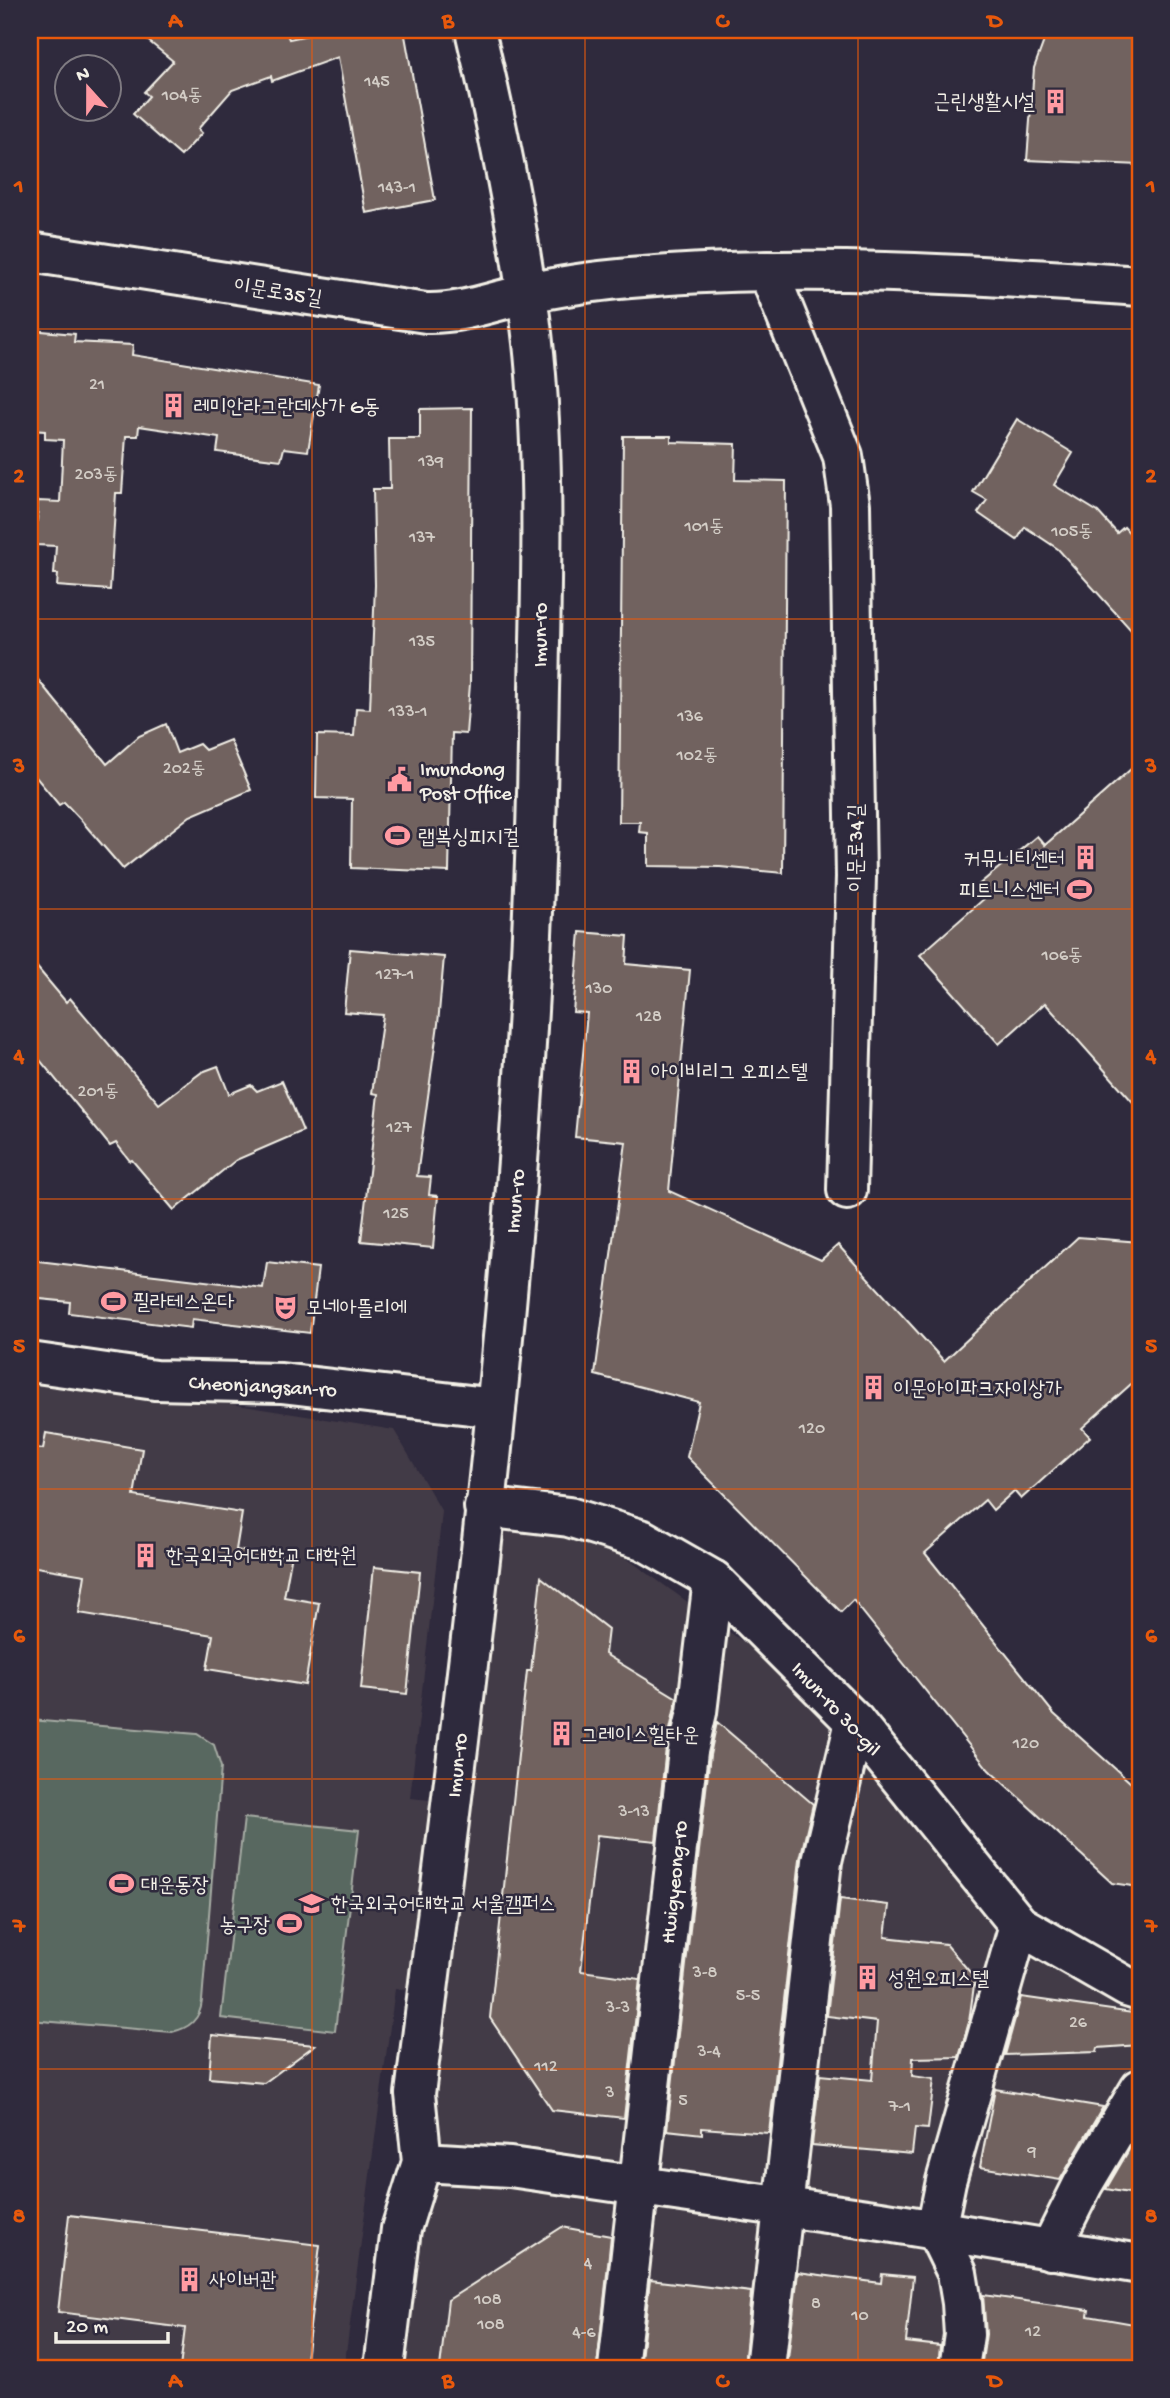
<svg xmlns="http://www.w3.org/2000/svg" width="1170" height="2398" font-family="'Gochi Hand','Poor Story',sans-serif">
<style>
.built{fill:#433b47}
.green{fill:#596860;stroke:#a6aca4;stroke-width:2}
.building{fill:#71625f;stroke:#f4f1e8;stroke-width:2}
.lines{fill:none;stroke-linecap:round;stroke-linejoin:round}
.minor-casing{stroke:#f4f1e8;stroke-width:44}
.major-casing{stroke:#f4f1e8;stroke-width:44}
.minor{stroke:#2f2a3d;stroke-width:38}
.major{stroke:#2f2a3d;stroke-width:38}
.grid{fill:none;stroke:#e8590c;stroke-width:2;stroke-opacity:0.55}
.labels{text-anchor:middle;stroke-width:5;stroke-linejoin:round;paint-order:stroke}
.number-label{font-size:18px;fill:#d3cdc6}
.poi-label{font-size:21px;fill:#f4f1e8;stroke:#2f2a3d;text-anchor:start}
.street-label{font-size:21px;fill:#f4f1e8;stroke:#2f2a3d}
.neatline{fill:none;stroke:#e8590c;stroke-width:2.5}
.grid-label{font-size:23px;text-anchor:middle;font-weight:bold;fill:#e8590c}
</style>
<rect width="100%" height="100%" fill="#2f2a3d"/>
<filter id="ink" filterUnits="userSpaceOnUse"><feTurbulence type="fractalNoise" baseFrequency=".0143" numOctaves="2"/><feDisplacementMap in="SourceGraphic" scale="14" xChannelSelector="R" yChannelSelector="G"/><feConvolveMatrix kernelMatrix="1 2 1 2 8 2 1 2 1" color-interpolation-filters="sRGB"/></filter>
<g filter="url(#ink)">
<polygon class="built" points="30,1372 394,1430 442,1512 410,1798 449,1802 484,1507 569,1517 855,1722 1019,1925 1140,1984 1140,2368 384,2368 427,1992 395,1989 344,2368 30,2368"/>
<g class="green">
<path d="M30,1720L197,1734L214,1745L221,1767L202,2001C200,2020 189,2028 172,2032L30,2020Z"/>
<polygon points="244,1818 359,1830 335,2031 221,2018"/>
</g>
<g class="building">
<polygon points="135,30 285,30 289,39 332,30 404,30 435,200 366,213 338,57 272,81 271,76 232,90 198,129 202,133 181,156 133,114 149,96 144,92 173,61"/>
<polygon points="1048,30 1140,30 1140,165 1027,160 1034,68"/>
<polygon points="30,330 75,334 74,342 133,345 132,355 319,385 308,451 284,448 281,460 217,452 219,438 139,426 138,436 126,436 122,493 116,493 110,590 57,586 58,574 54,574 56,546 36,545 38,501 60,502 63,440 45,439 45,431 30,430"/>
<polygon points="472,408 470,684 466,734 452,733 449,872 351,868 352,799 316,798 317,735 354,736 356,708 370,709 375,585 373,489 390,489 389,439 420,439 420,409"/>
<polygon points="1017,419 1073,453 1054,485 1098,512 1117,533 1124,527 1140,544 1140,640 1058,549 1025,527 1017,540 978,513 987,500 973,492"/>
<polygon points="623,436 671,436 671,442 736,444 735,480 786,481 783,873 720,867 648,866 648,833 639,832 640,822 619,822"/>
<polygon points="30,670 107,764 139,736 166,724 177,753 199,744 205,750 230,740 251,790 190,816 123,869 80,819 64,802 59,805 30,770"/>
<polygon points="1140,761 1140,1110 1045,1003 999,1044 920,955 985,898 976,887 1037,836 1045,845"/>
<polygon points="580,932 628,936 626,964 690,970 669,1191 821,1260 838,1245 944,1361 1078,1237 1140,1242 1140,1376 1082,1428 1090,1437 1021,1499 1014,1491 993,1510 985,1500 925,1553 1054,1714 1140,1791 1140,1887 1112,1883 989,1770 853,1600 841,1612 687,1457 699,1402 595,1375 626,1142 575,1137 587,1013 573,1012"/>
<polygon points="350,949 444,957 438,1024 417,1176 431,1177 429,1195 438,1196 433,1248 361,1241 378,1094 372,1093 383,1015 344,1012"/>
<polygon points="30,959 66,1002 70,998 159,1104 202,1072 218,1066 229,1094 251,1085 257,1091 282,1081 303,1131 236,1160 174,1210 132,1160 130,1161 116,1143 110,1146 30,1048"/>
<polygon points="30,1260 263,1288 267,1262 318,1268 310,1333 192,1319 191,1328 69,1313 70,1302 30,1298"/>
<polygon points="46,1433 142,1449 134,1496 242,1513 236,1550 291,1559 284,1597 319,1603 305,1685 207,1669 213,1635 79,1613 85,1575 30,1566 30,1447 43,1449"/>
<polygon points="374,1567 420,1572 407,1694 361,1689"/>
<polygon points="541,1577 608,1629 605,1654 677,1698 666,1748 656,1841 597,1835 581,1971 640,1979 624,2118 552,2110 490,2018 527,1671 531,1671"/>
<polygon points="717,1722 813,1804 800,1859 769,2133 702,2128 702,2134 667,2130 710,1755"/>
<polygon points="840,1899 889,1905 885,1937 946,1944 975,1978 969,2022 959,2057 913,2058 912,2076 934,2079 928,2129 915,2128 912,2154 812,2145 820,2075 872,2080 877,2022 827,2016"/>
<polygon points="1021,1997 1140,2014 1140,2045 1098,2048 1097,2052 1005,2055"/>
<polygon points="212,2035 315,2045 264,2083 209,2078"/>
<polygon points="995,2089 1103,2107 1060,2180 980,2167"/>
<polygon points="1140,2131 1140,2195 1106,2189"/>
<polygon points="69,2215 320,2245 305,2368 180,2368 185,2328 58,2312"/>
<polygon points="562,2227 611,2236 597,2368 440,2368 448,2300"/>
<polygon points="798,2272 881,2283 882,2274 913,2277 906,2342 940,2346 938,2368 787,2368"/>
<polygon points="650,2280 751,2292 744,2368 640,2368"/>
<polygon points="983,2295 1089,2310 1088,2316 1140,2325 1140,2368 981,2368 986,2334"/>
</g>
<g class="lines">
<defs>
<g id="minor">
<path d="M30,252L426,313C461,314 491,302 525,294C559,286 596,281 630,278C800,263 970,274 1140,286"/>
<polyline points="768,271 843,456 850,505 856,877 847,1190"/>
<polyline points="30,1362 155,1380 281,1383 496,1408"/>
<polyline points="484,1507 569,1517 643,1540 713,1580 855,1722 1019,1925 1127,1987 1140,1991"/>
<polyline points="1050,2250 1083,2184 1140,2089"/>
<polyline points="618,2368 688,1751 697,1712 713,1580"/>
<polyline points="765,2368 822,1861 855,1722"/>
<polyline points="959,2368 964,2335 962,2303 957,2273 936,2230 946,2181 1019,1925"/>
</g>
<g id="major">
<polyline points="422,2162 510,2167 881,2221 1140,2264"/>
<path d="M384,2368L401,2229L422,2162L415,2094C471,1646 531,1196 538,744C540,604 548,456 530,317C517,221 497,124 475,30"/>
</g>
</defs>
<use href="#minor" class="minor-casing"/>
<use href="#major" class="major-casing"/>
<use href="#minor" class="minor"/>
<use href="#major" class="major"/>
</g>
</g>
<path class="grid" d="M312,30V2368M585,30V2368M858,30V2368M30,329H1140M30,619H1140M30,909H1140M30,1199H1140M30,1489H1140M30,1779H1140M30,2069H1140"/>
<defs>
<symbol id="building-bare" viewBox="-9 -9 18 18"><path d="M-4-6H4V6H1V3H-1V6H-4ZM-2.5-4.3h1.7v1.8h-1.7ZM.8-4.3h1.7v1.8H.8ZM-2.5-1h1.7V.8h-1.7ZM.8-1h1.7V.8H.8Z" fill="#ff9aa2" stroke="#2f2a3d" stroke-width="2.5" paint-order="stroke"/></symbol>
<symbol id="civic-bare" viewBox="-9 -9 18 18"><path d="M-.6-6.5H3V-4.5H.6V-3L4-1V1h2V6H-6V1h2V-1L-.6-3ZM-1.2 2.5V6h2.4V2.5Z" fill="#ff9aa2" stroke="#2f2a3d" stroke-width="2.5" paint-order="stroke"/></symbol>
<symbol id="stadium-bare" viewBox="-9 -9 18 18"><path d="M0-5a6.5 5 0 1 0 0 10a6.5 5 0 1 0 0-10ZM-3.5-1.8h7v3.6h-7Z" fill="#ff9aa2" stroke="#2f2a3d" stroke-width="2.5" paint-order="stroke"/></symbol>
<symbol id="theatre-bare" viewBox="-9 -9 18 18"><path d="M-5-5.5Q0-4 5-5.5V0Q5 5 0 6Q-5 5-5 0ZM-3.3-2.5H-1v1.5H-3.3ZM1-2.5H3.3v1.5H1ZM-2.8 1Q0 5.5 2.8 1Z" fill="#ff9aa2" stroke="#2f2a3d" stroke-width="2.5" paint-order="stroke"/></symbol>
<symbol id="university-bare" viewBox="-9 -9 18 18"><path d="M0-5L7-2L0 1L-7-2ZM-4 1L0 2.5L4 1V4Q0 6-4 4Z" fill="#ff9aa2" stroke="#2f2a3d" stroke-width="2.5" paint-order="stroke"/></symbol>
</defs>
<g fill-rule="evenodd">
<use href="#building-bare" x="1038" y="84" width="35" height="35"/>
<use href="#building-bare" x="156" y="388" width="35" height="35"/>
<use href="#civic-bare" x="382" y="762" width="35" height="35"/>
<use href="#stadium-bare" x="380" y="818" width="35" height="35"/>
<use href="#building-bare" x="1068" y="840" width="35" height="35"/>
<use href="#stadium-bare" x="1062" y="872" width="35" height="35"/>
<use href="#building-bare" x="614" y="1054" width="35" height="35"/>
<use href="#stadium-bare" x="96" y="1284" width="35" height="35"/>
<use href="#theatre-bare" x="268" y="1290" width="35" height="35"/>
<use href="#building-bare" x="856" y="1370" width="35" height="35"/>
<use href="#building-bare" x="128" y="1538" width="35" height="35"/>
<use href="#building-bare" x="544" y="1716" width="35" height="35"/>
<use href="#stadium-bare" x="104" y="1866" width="35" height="35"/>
<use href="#university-bare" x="294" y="1886" width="35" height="35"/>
<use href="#stadium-bare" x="272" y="1906" width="35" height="35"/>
<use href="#building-bare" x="850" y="1960" width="35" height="35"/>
<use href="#building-bare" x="172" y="2262" width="35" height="35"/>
</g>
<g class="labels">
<g class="number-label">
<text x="377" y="86">145</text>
<text x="182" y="100">104동</text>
<text x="397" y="192">143-1</text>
<text x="97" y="389">21</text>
<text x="431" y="466">139</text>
<text x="96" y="479">203동</text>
<text x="704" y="531">101동</text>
<text x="1072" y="536">105동</text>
<text x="422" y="542">137</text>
<text x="422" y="646">135</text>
<text x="408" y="716">133-1</text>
<text x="690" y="721">136</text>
<text x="697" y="760">102동</text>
<text x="184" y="773">202동</text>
<text x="1062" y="960">106동</text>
<text x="395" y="979">127-1</text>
<text x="599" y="993">130</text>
<text x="649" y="1021">128</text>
<text x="98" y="1096">201동</text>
<text x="399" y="1132">127</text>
<text x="396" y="1218">125</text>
<text x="812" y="1433">120</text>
<text x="1026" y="1748">120</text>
<text x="634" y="1816">3-13</text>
<text x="705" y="1977">3-8</text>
<text x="748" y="2000">5-5</text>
<text x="618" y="2012">3-3</text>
<text x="1078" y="2027">26</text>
<text x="709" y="2056">3-4</text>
<text x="546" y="2071">112</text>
<text x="610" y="2097">3</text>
<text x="683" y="2105">5</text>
<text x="900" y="2111">7-1</text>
<text x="1032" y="2156">9</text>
<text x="588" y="2268">4</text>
<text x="488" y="2304">108</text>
<text x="816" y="2308">8</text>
<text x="860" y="2320">10</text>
<text x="491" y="2329">108</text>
<text x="1033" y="2336">12</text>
<text x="584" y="2337">4-6</text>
</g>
<g class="poi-label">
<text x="1035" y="108" text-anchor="end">근린생활시설</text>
<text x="193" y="413">레미안라그란데상가 G동</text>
<text x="420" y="775">Imundong<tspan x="420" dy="24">Post Office</tspan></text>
<text x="418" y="843">랩복싱피지컬</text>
<text x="1065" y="865" text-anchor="end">커뮤니티센터</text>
<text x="1060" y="896" text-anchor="end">피트니스센터</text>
<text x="651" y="1078">아이비리그 오피스텔</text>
<text x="133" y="1308">필라테스온다</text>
<text x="306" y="1314">모네아뜰리에</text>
<text x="893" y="1395">이문아이파크자이상가</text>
<text x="166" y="1562">한국외국어대학교 대학원</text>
<text x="581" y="1741">그레이스힐타운</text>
<text x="141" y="1891">대운동장</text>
<text x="331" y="1910">한국외국어대학교 서울캠퍼스</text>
<text x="270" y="1931" text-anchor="end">농구장</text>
<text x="888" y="1985">성원오피스텔</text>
<text x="209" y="2286">사이버관</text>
</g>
<g class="street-label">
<text transform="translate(278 291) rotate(9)" y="7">이문로35길</text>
<text transform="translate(539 635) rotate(-90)" y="7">Imun-ro</text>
<text transform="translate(855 848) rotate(-90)" y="7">이문로34길</text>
<text transform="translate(514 1201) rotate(-85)" y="7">Imun-ro</text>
<text transform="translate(263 1385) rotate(3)" y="7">Cheonjangsan-ro</text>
<text transform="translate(837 1708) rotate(47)" y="7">Imun-ro 30-gil</text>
<text transform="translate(456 1765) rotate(-84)" y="7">Imun-ro</text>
<text transform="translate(673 1882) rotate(-84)" y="7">Hwigyeong-ro</text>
</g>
</g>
<rect width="1170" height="2398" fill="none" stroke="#2f2a3d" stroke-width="77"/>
<g transform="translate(88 88) rotate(339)"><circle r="33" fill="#2f2a3d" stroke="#7e7a81" stroke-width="2"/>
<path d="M0-5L12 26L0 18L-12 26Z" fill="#ff9aa2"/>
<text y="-10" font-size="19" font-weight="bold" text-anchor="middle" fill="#f4f1e8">N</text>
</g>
<path d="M56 2332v10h112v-10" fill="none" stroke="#f4f1e8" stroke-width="3.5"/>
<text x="66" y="2332" font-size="21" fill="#f4f1e8" stroke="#2f2a3d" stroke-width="5" paint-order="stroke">20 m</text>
<rect x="38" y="38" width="1094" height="2322" class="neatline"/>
<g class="grid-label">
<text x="175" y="27">A</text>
<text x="448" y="27">B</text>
<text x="722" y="27">C</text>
<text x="995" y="27">D</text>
<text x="19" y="192">1</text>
<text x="1151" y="192">1</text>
<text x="19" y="482">2</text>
<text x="1151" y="482">2</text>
<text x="19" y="772">3</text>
<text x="1151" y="772">3</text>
<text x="19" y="1062">4</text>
<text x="1151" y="1062">4</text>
<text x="19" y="1352">5</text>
<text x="1151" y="1352">5</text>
<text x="19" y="1642">6</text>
<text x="1151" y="1642">6</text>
<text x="19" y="1932">7</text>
<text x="1151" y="1932">7</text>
<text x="19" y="2222">8</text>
<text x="1151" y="2222">8</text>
<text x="175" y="2387">A</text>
<text x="448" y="2387">B</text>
<text x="722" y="2387">C</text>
<text x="995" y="2387">D</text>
</g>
</svg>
